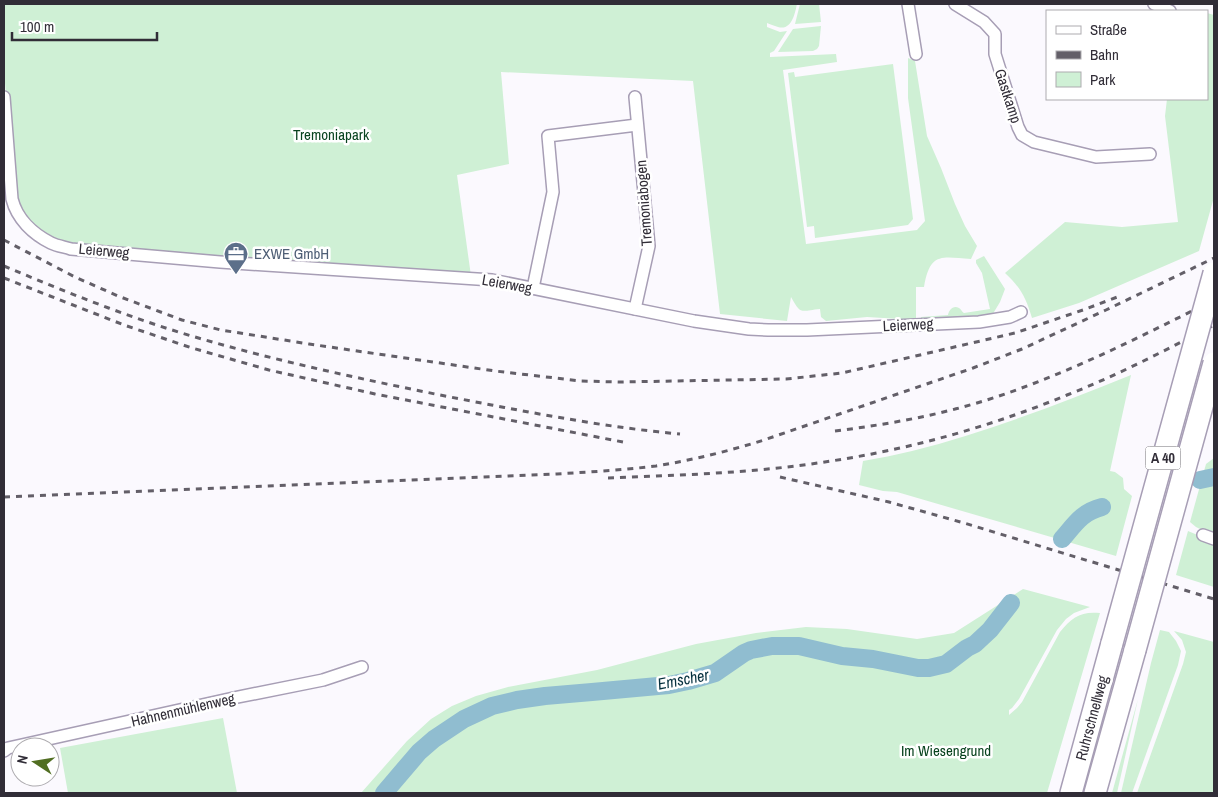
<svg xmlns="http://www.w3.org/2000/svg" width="1218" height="797" font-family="'Archivo Narrow',sans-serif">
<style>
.green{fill:#cff0d5}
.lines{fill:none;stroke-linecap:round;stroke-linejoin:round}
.river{stroke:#90bdd0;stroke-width:18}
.street-casing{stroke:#a79eb5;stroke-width:14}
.highway-casing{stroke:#a79eb5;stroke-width:24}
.street{stroke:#fff;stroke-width:11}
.highway{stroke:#fff;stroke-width:21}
.rail{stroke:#635f68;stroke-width:3;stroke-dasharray:6 6;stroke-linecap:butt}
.highway-bridge-casing{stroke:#a79eb5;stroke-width:24;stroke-linecap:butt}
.highway-bridge{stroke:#fff;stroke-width:21}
.labels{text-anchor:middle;stroke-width:5;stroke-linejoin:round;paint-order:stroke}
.shield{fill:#fff;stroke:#6f6c73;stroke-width:1}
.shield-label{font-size:14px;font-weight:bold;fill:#312d37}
.street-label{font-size:15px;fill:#312d37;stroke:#fff}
.park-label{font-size:15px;fill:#09431f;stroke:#fff}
.service-label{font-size:15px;fill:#4e5e75;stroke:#fff;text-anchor:start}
.water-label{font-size:16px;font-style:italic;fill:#07313f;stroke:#fff}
</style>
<rect width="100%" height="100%" fill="#fbf9fe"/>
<g class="green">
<path d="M4,4H797C795,13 792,31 778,27C774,26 770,24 767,23V27L780,32L787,31L774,51L770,53V57L836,54L837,62L783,70L806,244L917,230L925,221L908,98V58L915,61L927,136L941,168L955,204L965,226L977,246L971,259C941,257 930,252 924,287H916V320L867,317L826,321L821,317L820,309C800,311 801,315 791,297L787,321L720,314L693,81L501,72L509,164L457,175L471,276L71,247L37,232L14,199L4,70Z"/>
<polygon points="800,4 819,4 821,22 795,24"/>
<path d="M1207,13L1214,15V197L1199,251L1079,303L1032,318C1026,298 1021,288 1005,273L1065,222L1122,227L1178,222L1165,116L1167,99H1207Z"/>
<polygon points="821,26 819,46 817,49 813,51 778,52 793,29"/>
<polygon points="893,64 913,219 908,225 815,238 814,226 807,227 788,73 794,72 795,77"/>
<path d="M984,256L1005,289L1000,302L991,317L921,320V317L948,315C949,310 953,305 959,308C961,309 962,312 964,313L990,309L982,273L976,263V260Z"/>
<path d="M1131,375L1110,471L1115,472L1123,478L1124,489L1132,496L1116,556L897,492L883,491L859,485L863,461C879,458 896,455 912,451C987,432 1059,404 1131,375Z"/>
<polygon points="1214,458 1214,536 1196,527 1190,522 1206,464"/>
<polygon points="1188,531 1214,542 1214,587 1176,575"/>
<path d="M1023,589L1090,607L1074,613L1066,619L1057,630L1019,699L1012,708L1009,710V715L1017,708L1022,702L1060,632C1072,617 1081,611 1100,613L1047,793H361L407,741L431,719L452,706L476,696L508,687L597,670L696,644L756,633L806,627L847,629L917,639L954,633Z"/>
<polygon points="1160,630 1169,632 1176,641 1181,651 1178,665 1132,793 1121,793 1151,663"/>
<polygon points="1174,631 1214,642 1214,793 1137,793 1183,664 1186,652 1182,640"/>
<polygon points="1138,699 1117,793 1112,793"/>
<polygon points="223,718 237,793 68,793 60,748"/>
</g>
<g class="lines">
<g class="river">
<polyline points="1200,480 1214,477"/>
<path d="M1062,539C1075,524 1082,512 1102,507"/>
<polyline points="384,793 419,752 434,739 464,719 492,706 517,700 545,696 592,692 669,685 688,681 715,673 744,653 751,650 772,646 799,646 842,656 873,659 918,668 929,668 946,664 967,648 975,644 990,630 1011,603"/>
</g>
<defs>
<g id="street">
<polyline points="908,4 916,54"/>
<polyline points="955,4 984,22 995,34 995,54 1018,127 1022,135 1034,142 1096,157 1150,154"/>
<polyline points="1154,4 1170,11"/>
<path d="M4,97L12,199C17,219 33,234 51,243C57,246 65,247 71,249L220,262L492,280L694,321L749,329L768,330H807L979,322L1010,317L1021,312"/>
<polyline points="635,97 649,246 635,309"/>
<polyline points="533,288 553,192 548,136 637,125"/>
<polyline points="1203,535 1214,539"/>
<polyline points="4,751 8,748 238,697 323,680 362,667"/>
</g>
<g id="highway">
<polyline points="1071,793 1112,643"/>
<polyline points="1095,793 1135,650"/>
</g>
</defs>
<use href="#street" class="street-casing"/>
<use href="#highway" class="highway-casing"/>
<use href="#street" class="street"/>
<use href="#highway" class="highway"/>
<g class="rail">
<polyline points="4,240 75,277 118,296 182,320 221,330 309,344 495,371 581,381 619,382 786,379 842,373 1015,333 1083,310 1120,296"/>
<path d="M4,266C66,292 130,318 195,337C277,361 361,379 445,396C523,411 601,427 680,434"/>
<polyline points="4,278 124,325 192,348 269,370 375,394 628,443"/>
<path d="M835,431C891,424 946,414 999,396C1073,371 1144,335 1214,300"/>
<polyline points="780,477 889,502 964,523 1214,599"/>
<path d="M608,478C682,475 757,473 831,461C911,449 992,426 1067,395C1118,375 1166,350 1214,325"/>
<path d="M4,497L557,474C590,472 623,470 656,466C693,460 729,451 764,440L973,368L1022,349L1106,310L1214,258"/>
</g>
<defs>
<g id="highway-bridge">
<polyline points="1112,643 1214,273"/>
<polyline points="1135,650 1214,363"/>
</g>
</defs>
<use href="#highway-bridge" class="highway-bridge-casing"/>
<use href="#highway-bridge" class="highway-bridge"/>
</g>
<defs>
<symbol id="office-pin" viewBox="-11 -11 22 30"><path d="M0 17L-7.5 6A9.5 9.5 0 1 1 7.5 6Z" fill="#5c6f8a" stroke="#fff"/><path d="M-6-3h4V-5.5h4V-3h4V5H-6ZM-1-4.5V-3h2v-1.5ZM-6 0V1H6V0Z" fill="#fff"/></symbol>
</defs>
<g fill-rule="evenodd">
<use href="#office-pin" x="222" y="240" width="28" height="38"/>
</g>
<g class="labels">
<rect class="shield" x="1145.5" y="446.5" width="35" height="23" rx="4"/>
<g class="shield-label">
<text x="1163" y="463">A 40</text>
</g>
<g class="street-label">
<text transform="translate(1008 96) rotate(72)" y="5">Gastkamp</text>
<text transform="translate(644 203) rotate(-94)" y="5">Tremoniabogen</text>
<text transform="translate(104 251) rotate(5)" y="5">Leierweg</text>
<text transform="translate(507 284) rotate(10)" y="5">Leierweg</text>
<text transform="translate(908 325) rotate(-3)" y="5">Leierweg</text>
<text transform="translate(183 710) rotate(-13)" y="5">Hahnenmühlenweg</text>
<text transform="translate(1092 718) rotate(-75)" y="5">Ruhrschnellweg</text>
</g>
<g class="park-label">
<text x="331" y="140">Tremoniapark</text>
<text x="946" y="756">Im Wiesengrund</text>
</g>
<g class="service-label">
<text x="254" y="259">EXWE GmbH</text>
</g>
<g class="water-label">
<text transform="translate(683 679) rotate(-11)" y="6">Emscher</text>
</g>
</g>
<rect width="1218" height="797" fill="none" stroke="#312d37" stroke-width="10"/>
<rect x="1046" y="10" width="162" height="90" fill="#ffffff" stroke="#adabaf"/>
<rect x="1056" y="26" width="25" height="8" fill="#ffffff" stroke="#adabaf"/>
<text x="1090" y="35" font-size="15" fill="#312d37">Straße</text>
<rect x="1056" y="51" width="25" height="8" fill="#635f68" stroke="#adabaf"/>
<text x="1090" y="60" font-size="15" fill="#312d37">Bahn</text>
<rect x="1056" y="72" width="25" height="15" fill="#cff0d5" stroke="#adabaf"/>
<text x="1090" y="85" font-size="15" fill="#312d37">Park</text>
<g transform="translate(35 762) rotate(282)"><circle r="24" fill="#ffffff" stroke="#adabaf"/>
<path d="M0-4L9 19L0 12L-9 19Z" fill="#516e22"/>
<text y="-8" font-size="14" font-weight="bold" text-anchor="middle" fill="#312d37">N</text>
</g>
<path d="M12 32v8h145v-8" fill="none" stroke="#312d37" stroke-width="2.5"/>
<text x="20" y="32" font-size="15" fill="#312d37" stroke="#ffffff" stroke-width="4" paint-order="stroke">100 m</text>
</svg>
